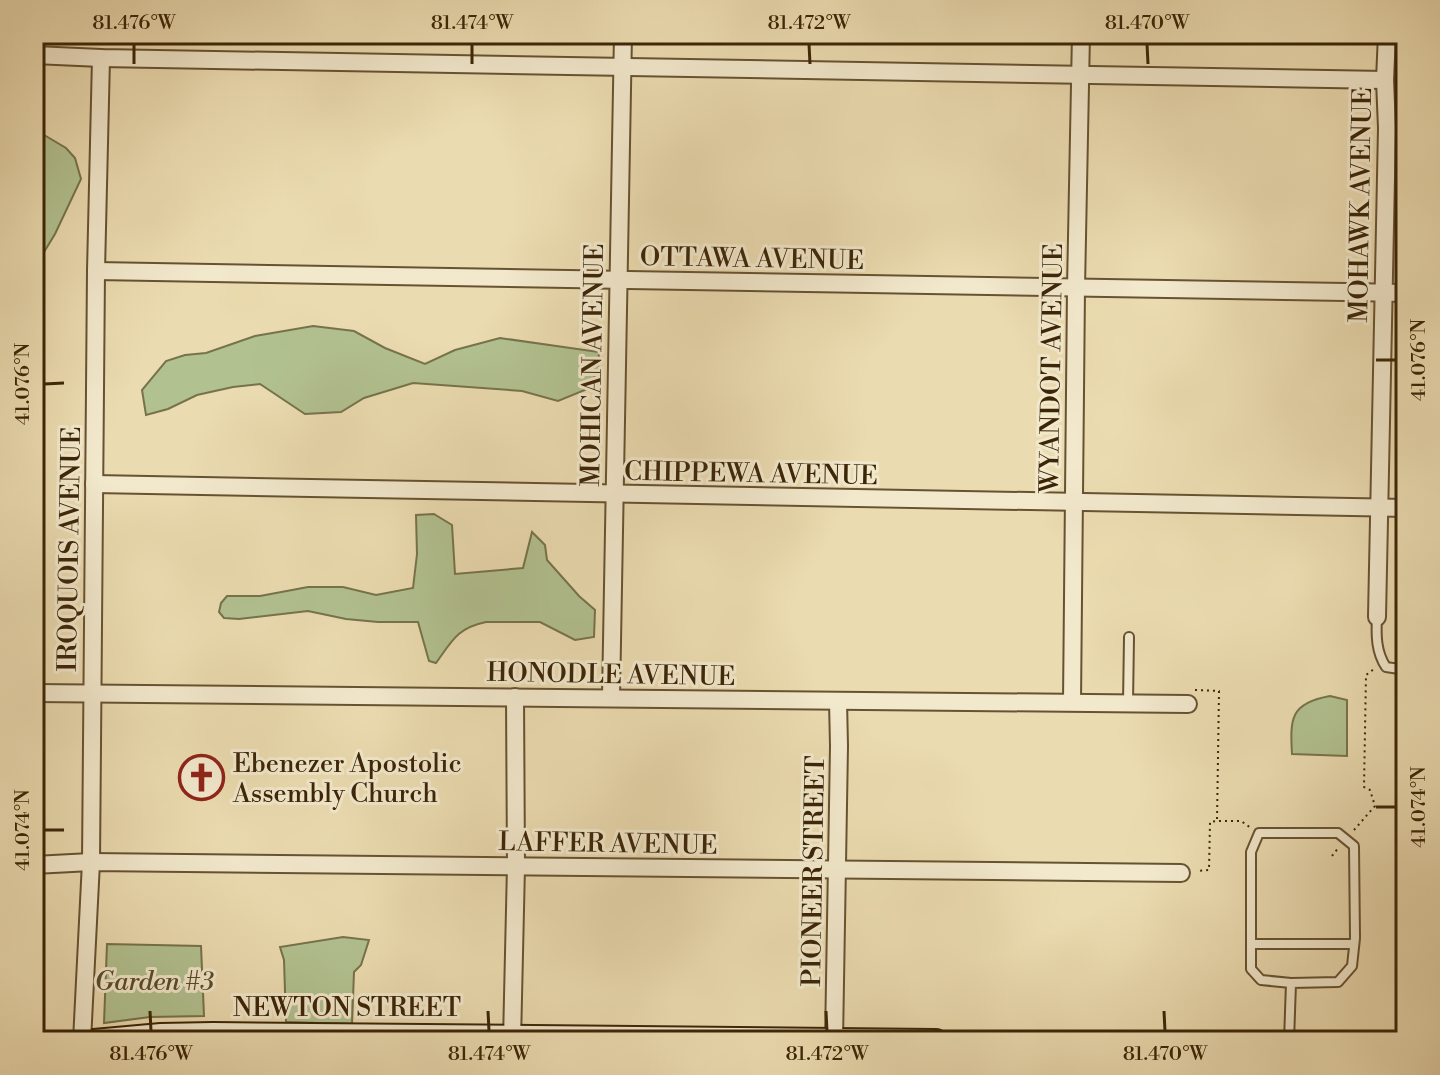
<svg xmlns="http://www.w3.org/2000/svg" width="1440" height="1075" font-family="'Libre Bodoni',serif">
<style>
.green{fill:#b2c190;stroke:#76734c;stroke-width:2}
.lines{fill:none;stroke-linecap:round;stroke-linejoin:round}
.lane-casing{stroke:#675231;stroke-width:12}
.street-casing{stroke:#675231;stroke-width:20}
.secondary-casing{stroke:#3b2507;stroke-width:26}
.path{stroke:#3b2507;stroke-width:2;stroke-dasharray:2 4;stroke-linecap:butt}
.lane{stroke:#f2e8cc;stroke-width:8}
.street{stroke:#f2e8cc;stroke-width:16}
.secondary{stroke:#f2e8cc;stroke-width:22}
.ticks{fill:none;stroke:#3b2507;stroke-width:3}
.labels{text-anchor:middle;stroke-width:6;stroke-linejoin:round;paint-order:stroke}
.street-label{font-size:26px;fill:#3b2507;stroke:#f2e8cc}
.poi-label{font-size:26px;fill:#3b2507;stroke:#f2e8cc;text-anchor:start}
.park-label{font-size:26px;font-style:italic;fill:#594c29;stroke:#f2e8cc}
.neatline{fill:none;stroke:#3b2507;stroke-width:3}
.ticks-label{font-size:20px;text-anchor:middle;fill:#3b2507}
</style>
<rect width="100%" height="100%" fill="#ebdbb0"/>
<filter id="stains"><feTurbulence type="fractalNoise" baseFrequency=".0025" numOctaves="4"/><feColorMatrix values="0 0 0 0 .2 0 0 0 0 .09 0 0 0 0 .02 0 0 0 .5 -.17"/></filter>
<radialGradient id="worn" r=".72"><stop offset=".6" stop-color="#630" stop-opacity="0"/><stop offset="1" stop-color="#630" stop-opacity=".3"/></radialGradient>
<g class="green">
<polygon points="34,129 66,148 75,158 81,179 55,234 41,257 34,260"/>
<polygon points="313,326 354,331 385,348 425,364 455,350 500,338 599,352 598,372 585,390 558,401 522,391 413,383 364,398 341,412 305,414 260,384 233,387 197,395 168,409 146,415 142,390 166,361 185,355 206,353 255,336"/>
<path d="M434,514L452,525L455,574L523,568L532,532L545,545L547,560L579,596L595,610L594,637L575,640L540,622H486C457,628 452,641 436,663L429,661L418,622H378L346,619L308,611L239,619L224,618L219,612L221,603L227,596H260L308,587H343L376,595L413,588L417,554L416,515Z"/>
<path d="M1330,696L1347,700V756L1292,754C1290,719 1290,703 1330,696Z"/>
<polygon points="343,937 369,940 361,965 354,972 352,1024 286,1022 284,960 280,947"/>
<polygon points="107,944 201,946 204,1016 150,1017 104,1023"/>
</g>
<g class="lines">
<defs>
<g id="lane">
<path d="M1377,617C1376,635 1376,652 1386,667L1406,670"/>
<polyline points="1128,703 1129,637"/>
<polyline points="1251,944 1354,944"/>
<polyline points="1289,1041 1291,983 1338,982 1352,966 1355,938 1354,846 1338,833 1259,833 1251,852 1251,969 1261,980 1291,983"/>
</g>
<g id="street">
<polyline points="34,55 101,58 1385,80"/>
<polyline points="96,271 1406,293"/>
<polyline points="94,484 1406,508"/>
<polyline points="1377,617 1387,128 1385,80 1387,34"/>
<polyline points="34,693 1188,704"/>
<polyline points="611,697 623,34"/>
<polyline points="1072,702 1076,288 1081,34"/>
<polyline points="34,865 91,862 1181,873"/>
<polyline points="82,1041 91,862 96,271 101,58"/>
<polyline points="512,1041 516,866 515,697"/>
<polyline points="834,1041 839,746 838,701"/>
</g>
<polyline id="secondary" points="94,1041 161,1035 213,1034 936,1041"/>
</defs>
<use href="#lane" class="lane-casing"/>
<use href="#street" class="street-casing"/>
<use href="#secondary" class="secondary-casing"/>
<g class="path">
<polyline points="1195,690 1219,691 1217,821 1210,822 1209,870 1197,871"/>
<polyline points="1219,821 1241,821 1251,828"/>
<polyline points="1354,830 1375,806 1370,790 1364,787 1366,675 1374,669"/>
<polyline points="1332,856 1339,847"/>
</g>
<use href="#lane" class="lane"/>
<use href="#street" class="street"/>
<use href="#secondary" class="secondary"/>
</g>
<path class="ticks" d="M134,44V64M472,44V64M809,44L810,64M1147,44L1148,64M1376,360H1396M44,384L64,383M1376,807H1396M44,830H64M150,1011L151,1031M488,1011L489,1031M826,1011L827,1031M1164,1011L1165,1031"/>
<defs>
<symbol id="church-ring" viewBox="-11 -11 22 22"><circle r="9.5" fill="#f2e8cc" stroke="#8f2418" stroke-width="1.5"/><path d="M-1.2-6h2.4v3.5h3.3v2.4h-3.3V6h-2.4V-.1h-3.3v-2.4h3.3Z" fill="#8f2418"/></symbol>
</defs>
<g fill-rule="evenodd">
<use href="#church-ring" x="176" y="752" width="51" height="51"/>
</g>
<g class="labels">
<g class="street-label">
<text transform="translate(1360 205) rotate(-89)" y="9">MOHAWK AVENUE</text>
<text transform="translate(752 258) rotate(1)" y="9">OTTAWA AVENUE</text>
<text transform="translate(592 365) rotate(-89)" y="9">MOHICAN AVENUE</text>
<text transform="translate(1051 368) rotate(-89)" y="9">WYANDOT AVENUE</text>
<text transform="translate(751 473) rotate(1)" y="9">CHIPPEWA AVENUE</text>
<text transform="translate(69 549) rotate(-89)" y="9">IROQUOIS AVENUE</text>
<text transform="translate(611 674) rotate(1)" y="9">HONODLE AVENUE</text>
<text transform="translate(608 843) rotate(1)" y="9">LAFFER AVENUE</text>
<text transform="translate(813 871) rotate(-89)" y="9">PIONEER STREET</text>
<text x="347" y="1016">NEWTON STREET</text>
</g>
<g class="poi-label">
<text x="233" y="772">Ebenezer Apostolic<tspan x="233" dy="30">Assembly Church</tspan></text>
</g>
<g class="park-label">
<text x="154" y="990">Garden #3</text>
</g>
</g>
<rect width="1440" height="1075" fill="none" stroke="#ebdbb0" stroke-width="88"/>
<rect x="44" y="44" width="1352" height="987" class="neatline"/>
<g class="ticks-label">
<text x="134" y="29">81.476°W</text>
<text x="472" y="29">81.474°W</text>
<text x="809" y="29">81.472°W</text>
<text x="1147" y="29">81.470°W</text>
<text transform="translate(1418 360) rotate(-90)" y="7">41.076°N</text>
<text transform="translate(22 384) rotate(-90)" y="7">41.076°N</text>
<text transform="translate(1418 807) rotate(-90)" y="7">41.074°N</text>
<text transform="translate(22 830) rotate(-90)" y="7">41.074°N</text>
<text x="151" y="1060">81.476°W</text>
<text x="489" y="1060">81.474°W</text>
<text x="827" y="1060">81.472°W</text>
<text x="1165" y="1060">81.470°W</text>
</g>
<rect width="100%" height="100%" filter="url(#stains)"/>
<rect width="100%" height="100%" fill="url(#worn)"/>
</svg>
